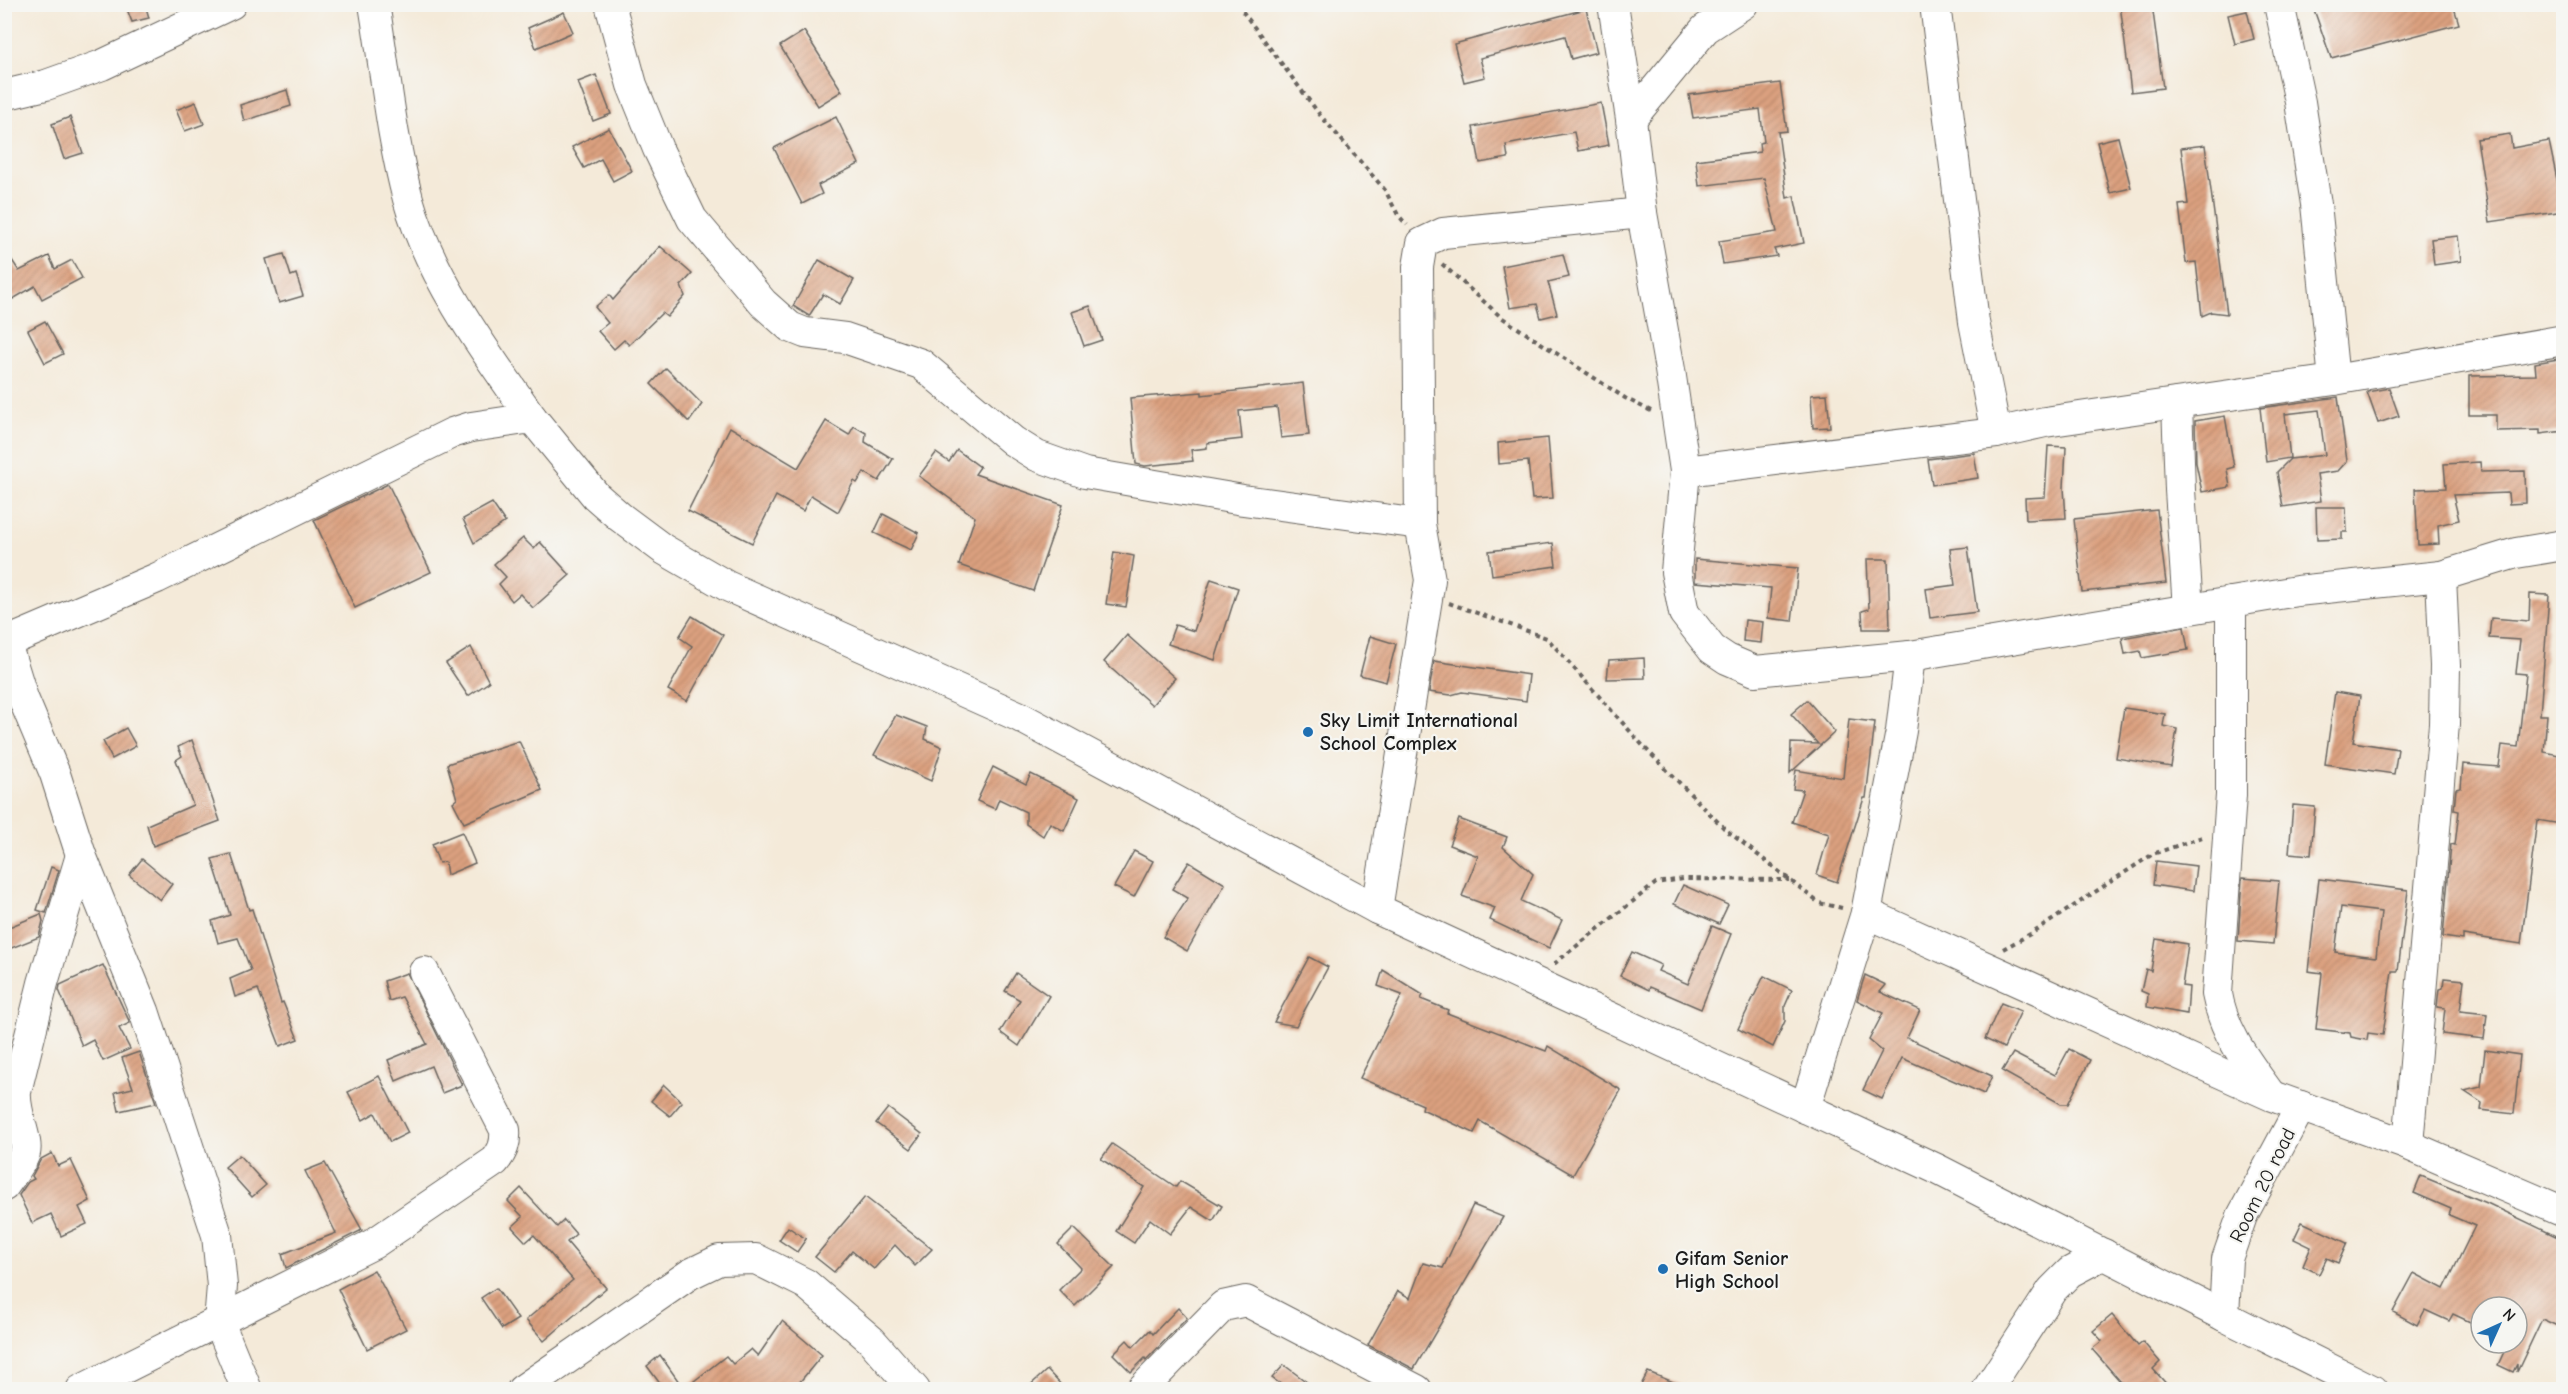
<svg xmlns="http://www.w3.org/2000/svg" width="2568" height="1394" font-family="'Comic Neue',sans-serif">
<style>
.building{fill:url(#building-hatch);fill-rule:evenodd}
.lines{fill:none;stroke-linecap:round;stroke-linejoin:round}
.minor-casing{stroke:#68645e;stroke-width:32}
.path{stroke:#68645e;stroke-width:4;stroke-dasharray:4.5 4.5;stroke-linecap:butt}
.minor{stroke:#fff;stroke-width:30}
.poi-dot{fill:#1f6fb2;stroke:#f6f6f2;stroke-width:2}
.labels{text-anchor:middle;stroke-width:4.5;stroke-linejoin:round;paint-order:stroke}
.poi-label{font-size:20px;font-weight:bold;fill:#1c1c1c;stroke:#f6f6f2;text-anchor:start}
.street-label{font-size:20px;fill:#1c1c1c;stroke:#f6f6f2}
</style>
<defs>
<pattern id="building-hatch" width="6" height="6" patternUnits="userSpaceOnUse" patternTransform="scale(1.5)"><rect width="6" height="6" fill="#dba07f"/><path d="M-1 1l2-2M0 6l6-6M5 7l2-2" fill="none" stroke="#bb896d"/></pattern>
</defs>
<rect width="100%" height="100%" fill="#f6f6f2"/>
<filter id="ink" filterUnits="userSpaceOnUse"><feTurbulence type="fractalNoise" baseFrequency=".0167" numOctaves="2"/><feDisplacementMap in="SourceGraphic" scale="12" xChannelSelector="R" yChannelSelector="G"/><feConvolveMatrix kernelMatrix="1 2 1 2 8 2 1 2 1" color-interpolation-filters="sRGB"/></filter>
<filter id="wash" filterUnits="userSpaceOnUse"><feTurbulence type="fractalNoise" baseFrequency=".008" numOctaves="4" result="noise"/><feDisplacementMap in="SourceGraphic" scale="24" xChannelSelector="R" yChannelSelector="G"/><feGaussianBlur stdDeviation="1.35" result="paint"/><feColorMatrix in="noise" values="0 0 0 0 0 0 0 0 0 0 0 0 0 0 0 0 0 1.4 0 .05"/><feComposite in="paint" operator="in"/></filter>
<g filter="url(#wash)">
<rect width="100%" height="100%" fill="#f4ead9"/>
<g id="blocks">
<g class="building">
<polygon points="125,4 145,4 149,18 132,22"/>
<polygon points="2120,4 2152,4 2163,88 2131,92"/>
<polygon points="2312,4 2453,4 2459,24 2331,58"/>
<polygon points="1586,9 1597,52 1571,59 1565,36 1480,58 1485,77 1464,82 1454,44"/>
<polygon points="2247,11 2254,39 2235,44 2228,15"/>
<polygon points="564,12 573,32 536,48 528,28"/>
<polygon points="804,31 842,91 818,106 780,46"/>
<polygon points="596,75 611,114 593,121 578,82"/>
<polygon points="1780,83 1787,131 1778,132 1787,198 1794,196 1804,243 1774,249 1777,256 1723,264 1719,241 1777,232 1764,178 1699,186 1696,160 1760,152 1759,143 1764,142 1760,109 1693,118 1689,95"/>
<polygon points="287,90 291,106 244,121 240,105"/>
<polygon points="196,102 204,124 185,131 176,110"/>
<polygon points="1601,103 1609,145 1578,151 1574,132 1506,145 1508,158 1480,163 1473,127"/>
<polygon points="70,117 83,153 64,159 52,124"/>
<polygon points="836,117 859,164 818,185 822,194 802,204 774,148"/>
<polygon points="609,128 632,171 613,181 601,159 584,168 572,147"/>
<polygon points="2510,134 2512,148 2549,141 2560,194 2564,194 2564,211 2490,222 2477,139"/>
<polygon points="2118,137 2131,188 2110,193 2097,142"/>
<polygon points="2205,145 2227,314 2211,312 2202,316 2196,262 2186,263 2179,205 2188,204 2181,148"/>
<polygon points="2458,236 2461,261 2434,265 2431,239"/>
<polygon points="660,246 692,274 681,286 685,296 667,317 662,313 629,345 624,340 614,349 598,331 608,323 595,307 609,295 613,300"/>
<polygon points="4,248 19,271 49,256 55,269 72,260 82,278 42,299 35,286 13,299 4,285"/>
<polygon points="284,254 291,276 296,274 303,296 279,303 266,259"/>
<polygon points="1563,254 1569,277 1548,282 1557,314 1541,318 1537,304 1510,308 1502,266"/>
<polygon points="819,260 854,280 840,304 823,294 809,316 793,306"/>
<polygon points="1090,306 1102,340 1084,346 1072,312"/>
<polygon points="45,321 63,354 45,363 28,330"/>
<polygon points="2564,358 2564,431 2540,434 2540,430 2496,431 2496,415 2469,415 2469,376 2536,375 2535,363"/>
<polygon points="666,368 702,404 689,422 651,384"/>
<polygon points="1303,383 1309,435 1281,438 1277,407 1239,411 1242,439 1207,443 1207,448 1191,450 1193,461 1145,466 1136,464 1130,398 1202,392 1202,395"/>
<polygon points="2389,388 2399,416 2378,423 2367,392"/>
<polygon points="1827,394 1830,427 1813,428 1811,395"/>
<polygon points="2338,397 2347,461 2338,471 2317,474 2321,501 2283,507 2277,472 2290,459 2325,455 2319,410 2285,414 2290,458 2266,462 2260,408"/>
<polygon points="2225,416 2234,467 2227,469 2230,487 2202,492 2196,463 2195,421"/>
<polygon points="826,421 849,435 854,426 866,433 865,442 893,459 879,481 864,472 857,483 854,481 838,512 811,495 803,511 776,496 752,543 688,511 730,427 798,468"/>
<polygon points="1548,438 1553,498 1532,499 1528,461 1499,464 1498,443"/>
<polygon points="2048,446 2066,447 2064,488 2066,518 2026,520 2025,498 2045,497"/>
<polygon points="957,450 980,467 975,474 1063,505 1033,591 959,565 975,517 919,476 936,453 949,462"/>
<polygon points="1974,453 1978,478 1932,485 1928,459"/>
<polygon points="2480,462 2481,472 2525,471 2526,503 2509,504 2508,493 2453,495 2459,520 2438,525 2439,544 2418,545 2415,489 2446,488 2444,464"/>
<polygon points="388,484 431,572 355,608 314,520"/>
<polygon points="492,503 505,522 474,543 463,519"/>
<polygon points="2316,507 2346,507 2347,532 2342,532 2342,539 2317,540"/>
<polygon points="2157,510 2166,583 2082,592 2074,519"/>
<polygon points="883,514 919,533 911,550 874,533"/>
<polygon points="523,538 534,549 540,542 570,575 533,608 520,594 512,601 499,584 506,577 494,564"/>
<polygon points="1553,543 1556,566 1492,575 1489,551"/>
<polygon points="1968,547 1977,612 1930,618 1926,589 1955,585 1950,549"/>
<polygon points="1114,552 1134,556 1126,607 1106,604"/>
<polygon points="1695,559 1798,568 1792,621 1768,618 1771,588 1695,582"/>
<polygon points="1867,559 1888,559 1890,629 1863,629 1862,611 1869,609"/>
<polygon points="1211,579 1238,588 1215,660 1168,644 1175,625 1194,631"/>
<polygon points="2530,594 2549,595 2540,715 2547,715 2544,752 2564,756 2564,811 2561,824 2537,820 2521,944 2463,935 2463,940 2443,937 2451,844 2455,845 2459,811 2454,810 2456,789 2461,788 2463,764 2499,767 2502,745 2518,747 2526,674 2516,673 2520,640 2489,638 2491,618 2529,621"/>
<polygon points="692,616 723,635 687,701 668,690 692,646 679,637"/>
<polygon points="1745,620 1763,622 1761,643 1743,641"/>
<polygon points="2184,627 2188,650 2142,658 2140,651 2125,654 2122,638"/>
<polygon points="1127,635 1175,678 1152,705 1104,662"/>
<polygon points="1370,636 1396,644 1386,682 1360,675"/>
<polygon points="471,647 489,682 468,696 446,663"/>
<polygon points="1644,658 1645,678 1607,679 1609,660"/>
<polygon points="1434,661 1529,675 1526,701 1462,692 1451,695 1429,692"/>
<polygon points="2335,692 2360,696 2353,742 2398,749 2394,774 2325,764"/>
<polygon points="1807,700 1835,732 1790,773 1791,743 1818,744 1791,714"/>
<polygon points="2124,708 2165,714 2163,726 2177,729 2171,767 2116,758"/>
<polygon points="896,715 927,727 925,739 942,747 931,781 874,755"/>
<polygon points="1849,719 1875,722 1866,798 1864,798 1837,882 1817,875 1829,834 1792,822 1803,790 1793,789 1796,770 1843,778"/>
<polygon points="126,728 136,746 112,759 103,741"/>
<polygon points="192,740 220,821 153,846 147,825 193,805 176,760 182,756 178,747"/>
<polygon points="519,741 542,790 464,823 453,802 457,799 447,764"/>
<polygon points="993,767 1026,784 1031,774 1079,798 1064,831 1050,823 1043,836 1026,824 1026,812 999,799 995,809 977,801"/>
<polygon points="2293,805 2315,807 2311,855 2289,853"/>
<polygon points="1459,819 1507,837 1503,847 1533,874 1521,901 1562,920 1549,948 1490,920 1495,908 1462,896 1478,856 1449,845"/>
<polygon points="462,832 475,863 447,875 445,862 439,863 432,844"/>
<polygon points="1134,851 1153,861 1134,897 1114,887"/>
<polygon points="231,854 249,910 252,909 281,1003 283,1002 298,1039 280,1046 258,989 235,997 230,979 251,970 238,938 218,943 212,921 230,915 212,859"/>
<polygon points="142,859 172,884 160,900 129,875"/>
<polygon points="2156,861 2196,866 2193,891 2153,885"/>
<polygon points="1189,862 1225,884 1187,951 1163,937 1188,898 1172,889"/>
<polygon points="51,867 59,870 46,913 37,910"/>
<polygon points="2242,878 2279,881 2273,944 2238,941"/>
<path d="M2319,879L2408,890L2398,971H2392L2383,1035L2368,1033L2367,1040L2351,1037L2350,1033L2316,1029L2322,973L2308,971ZM2341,907L2381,912L2376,957L2335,952Z"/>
<polygon points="1683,885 1728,905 1719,924 1674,904"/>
<polygon points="41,914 43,921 39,937 4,951 4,929"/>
<polygon points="1712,926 1731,934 1701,1009 1650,987 1649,990 1620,976 1632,952 1661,965 1658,971 1688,984"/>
<polygon points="2156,939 2188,944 2182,986 2189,987 2187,1014 2147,1007 2148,994 2141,991 2146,969 2151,971"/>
<polygon points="1309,957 1328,967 1296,1026 1274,1022"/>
<polygon points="103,965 130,1023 119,1028 130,1049 103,1061 93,1040 82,1046 59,990 60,985"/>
<polygon points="1383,970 1423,995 1421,999 1448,1010 1447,1013 1546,1051 1548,1046 1621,1090 1573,1175 1480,1121 1474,1133 1422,1109 1423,1105 1360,1078 1402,995 1378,986"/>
<polygon points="407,973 462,1085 442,1093 431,1066 396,1081 388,1060 427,1044 402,997 389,1001 384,981"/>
<polygon points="1016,973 1049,996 1019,1046 1000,1032 1020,1000 1005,991"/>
<polygon points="1865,975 1886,985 1880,992 1920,1010 1907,1038 1992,1076 1984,1094 1902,1058 1882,1099 1863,1090 1882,1051 1869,1040 1883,1013 1857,1000"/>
<polygon points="1764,976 1792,990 1785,1006 1785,1021 1773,1047 1738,1029"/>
<polygon points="2444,978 2464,980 2460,1011 2487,1014 2484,1039 2442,1034 2445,1008 2437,1007 2439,989 2443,988"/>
<polygon points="2001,1003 2021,1011 2004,1048 1985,1039"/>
<polygon points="2069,1049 2090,1060 2068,1104 2061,1104 2002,1071 2013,1053 2055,1075"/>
<polygon points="2485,1050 2520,1055 2514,1114 2481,1110 2482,1103 2464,1091 2481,1087"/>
<polygon points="139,1052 156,1103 119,1111 115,1092 133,1088 122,1058"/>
<polygon points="379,1076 408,1133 390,1142 375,1113 363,1120 348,1092"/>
<polygon points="664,1085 682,1102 670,1116 651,1101"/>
<polygon points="888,1108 922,1134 911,1149 876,1123"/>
<polygon points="1112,1144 1176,1187 1180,1181 1222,1206 1213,1221 1191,1207 1170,1234 1150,1219 1134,1243 1116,1231 1144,1187 1101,1159"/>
<polygon points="52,1153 58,1166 71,1160 90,1201 79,1207 87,1224 61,1236 51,1214 32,1223 19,1195 28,1182 34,1179 32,1176 41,1159"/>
<polygon points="239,1155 266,1185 252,1197 225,1167"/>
<polygon points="325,1163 362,1230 286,1268 282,1254 336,1233 305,1171"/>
<polygon points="2421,1176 2487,1203 2564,1240 2564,1329 2542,1319 2517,1372 2517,1364 2513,1372 2498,1365 2508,1343 2517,1343 2517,1307 2481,1307 2481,1327 2453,1314 2449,1321 2425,1310 2417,1325 2393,1312 2414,1273 2444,1289 2475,1226 2449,1215 2451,1209 2414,1193"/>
<polygon points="521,1188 557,1227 564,1220 576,1234 567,1242 606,1288 544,1341 526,1320 573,1280 534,1235 526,1242 512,1227 523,1217 508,1201"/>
<polygon points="865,1197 932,1249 915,1266 895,1245 874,1269 852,1251 834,1272 815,1257"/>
<polygon points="1473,1205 1503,1217 1414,1369 1368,1345 1398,1291 1410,1298 1423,1263 1443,1268"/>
<polygon points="2302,1222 2347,1243 2338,1263 2327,1258 2319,1274 2303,1266 2311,1247 2294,1239"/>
<polygon points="788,1227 806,1239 797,1252 779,1240"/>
<polygon points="1074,1228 1114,1267 1075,1306 1059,1290 1081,1268 1058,1244"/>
<polygon points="374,1270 406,1329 367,1349 338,1289"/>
<polygon points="496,1288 518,1319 502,1329 481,1298"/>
<polygon points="1178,1308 1187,1318 1146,1360 1145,1358 1131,1372 1113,1354 1127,1340 1133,1347 1150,1330 1153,1334"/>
<polygon points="2112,1315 2138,1346 2143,1342 2160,1362 2153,1369 2171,1389 2127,1389 2092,1349 2102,1341 2093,1331"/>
<polygon points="782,1321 822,1355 794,1389 684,1389 726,1356 733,1364 751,1349 758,1356"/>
<polygon points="660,1355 684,1389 664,1389 647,1366"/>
<polygon points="1284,1365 1316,1389 1288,1389 1272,1378"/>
<polygon points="1047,1370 1065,1389 1026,1389"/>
<polygon points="1648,1372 1691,1389 1639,1389"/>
</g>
</g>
</g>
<g filter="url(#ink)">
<use href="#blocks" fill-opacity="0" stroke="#68645e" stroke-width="1.5"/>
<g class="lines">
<defs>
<g id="minor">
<path d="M374,4C385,69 391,136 408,199C430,277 486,353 532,418"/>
<polyline points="610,4 632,85 658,149 692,219 763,303 790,327 805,333 845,338 921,364 1013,441 1037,456 1085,473 1243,500 1420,524"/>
<polyline points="1613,4 1631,119 1642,213 1670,370 1685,471 1676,572 1684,613 1712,649 1727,659 1755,671 1910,656 2297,591 2441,576 2516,553 2564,545"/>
<polyline points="1935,4 1974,322 1996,433"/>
<polyline points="2279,4 2300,102 2316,204 2334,380"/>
<polyline points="4,95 46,85 102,65 231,4"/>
<polyline points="1631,119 1705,29 1743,4"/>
<polyline points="2177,403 2180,490 2188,609"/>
<polyline points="1685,471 1996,433 2045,422 2334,380 2564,340"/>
<path d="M2231,602V795L2217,994C2224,1033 2247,1062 2270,1094"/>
<polyline points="4,637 23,698 55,774 81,855 144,1011 217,1235 222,1286 219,1322 247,1390"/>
<polyline points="7,642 157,578 452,433 471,427 532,418 596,496 620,517 663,549 727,586 1018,716 1377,909 1937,1169 2224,1316"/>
<polyline points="1910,656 1901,731 1866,913 2272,1096 2408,1145 2564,1212"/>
<polyline points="1377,909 1430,580 1420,524 1418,267 1422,243 1443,233 1642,213"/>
<polyline points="2301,1106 2242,1216 2227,1259 2224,1316 2372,1390"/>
<polyline points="1805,1108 1866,913"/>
<polyline points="2408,1145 2444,724 2445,666 2441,576"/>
<path d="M4,1186C11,1176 21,1164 25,1153C29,1141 14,1112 16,1092L43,983L81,855"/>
<path d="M81,1390L373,1244L495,1161C503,1151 506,1143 505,1130L424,972"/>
<polyline points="522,1390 690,1274 719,1260 756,1259 806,1284 871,1340 915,1390"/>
<polyline points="1141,1390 1223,1306 1246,1301 1417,1390"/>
<polyline points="1987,1390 2052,1290 2070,1272 2104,1254"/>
</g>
</defs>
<use href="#minor" class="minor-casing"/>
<g class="path">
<polyline points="1237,4 1320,115 1385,190 1398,215 1407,225"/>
<polyline points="1442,264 1501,317 1625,398 1651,411"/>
<polyline points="1449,603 1547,638 1645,748 1725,829 1819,903 1842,908"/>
<polyline points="2003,949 2034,932 2153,854 2205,836"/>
<polyline points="1554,964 1656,883 1683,879 1790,880"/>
</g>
<use href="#minor" class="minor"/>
</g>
</g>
<g class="poi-dot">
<circle cx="1308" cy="732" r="6"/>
<circle cx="1663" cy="1269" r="6"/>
</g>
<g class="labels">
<g class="poi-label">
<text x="1320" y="727">Sky Limit International<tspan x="1320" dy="23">School Complex</tspan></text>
<text x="1675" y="1265">Gifam Senior<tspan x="1675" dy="23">High School</tspan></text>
</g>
<g class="street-label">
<text transform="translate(2262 1185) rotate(-64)" y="7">Room 20 road</text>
</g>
</g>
<rect width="2568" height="1394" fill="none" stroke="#f6f6f2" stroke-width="24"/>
<g transform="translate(2499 1325) rotate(45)"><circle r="28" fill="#f6f6f2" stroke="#9f9f9c" stroke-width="1.5"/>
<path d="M0-4.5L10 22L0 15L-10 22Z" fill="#1f6fb2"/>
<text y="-9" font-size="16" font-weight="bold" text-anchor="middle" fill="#1c1c1c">N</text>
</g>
</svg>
